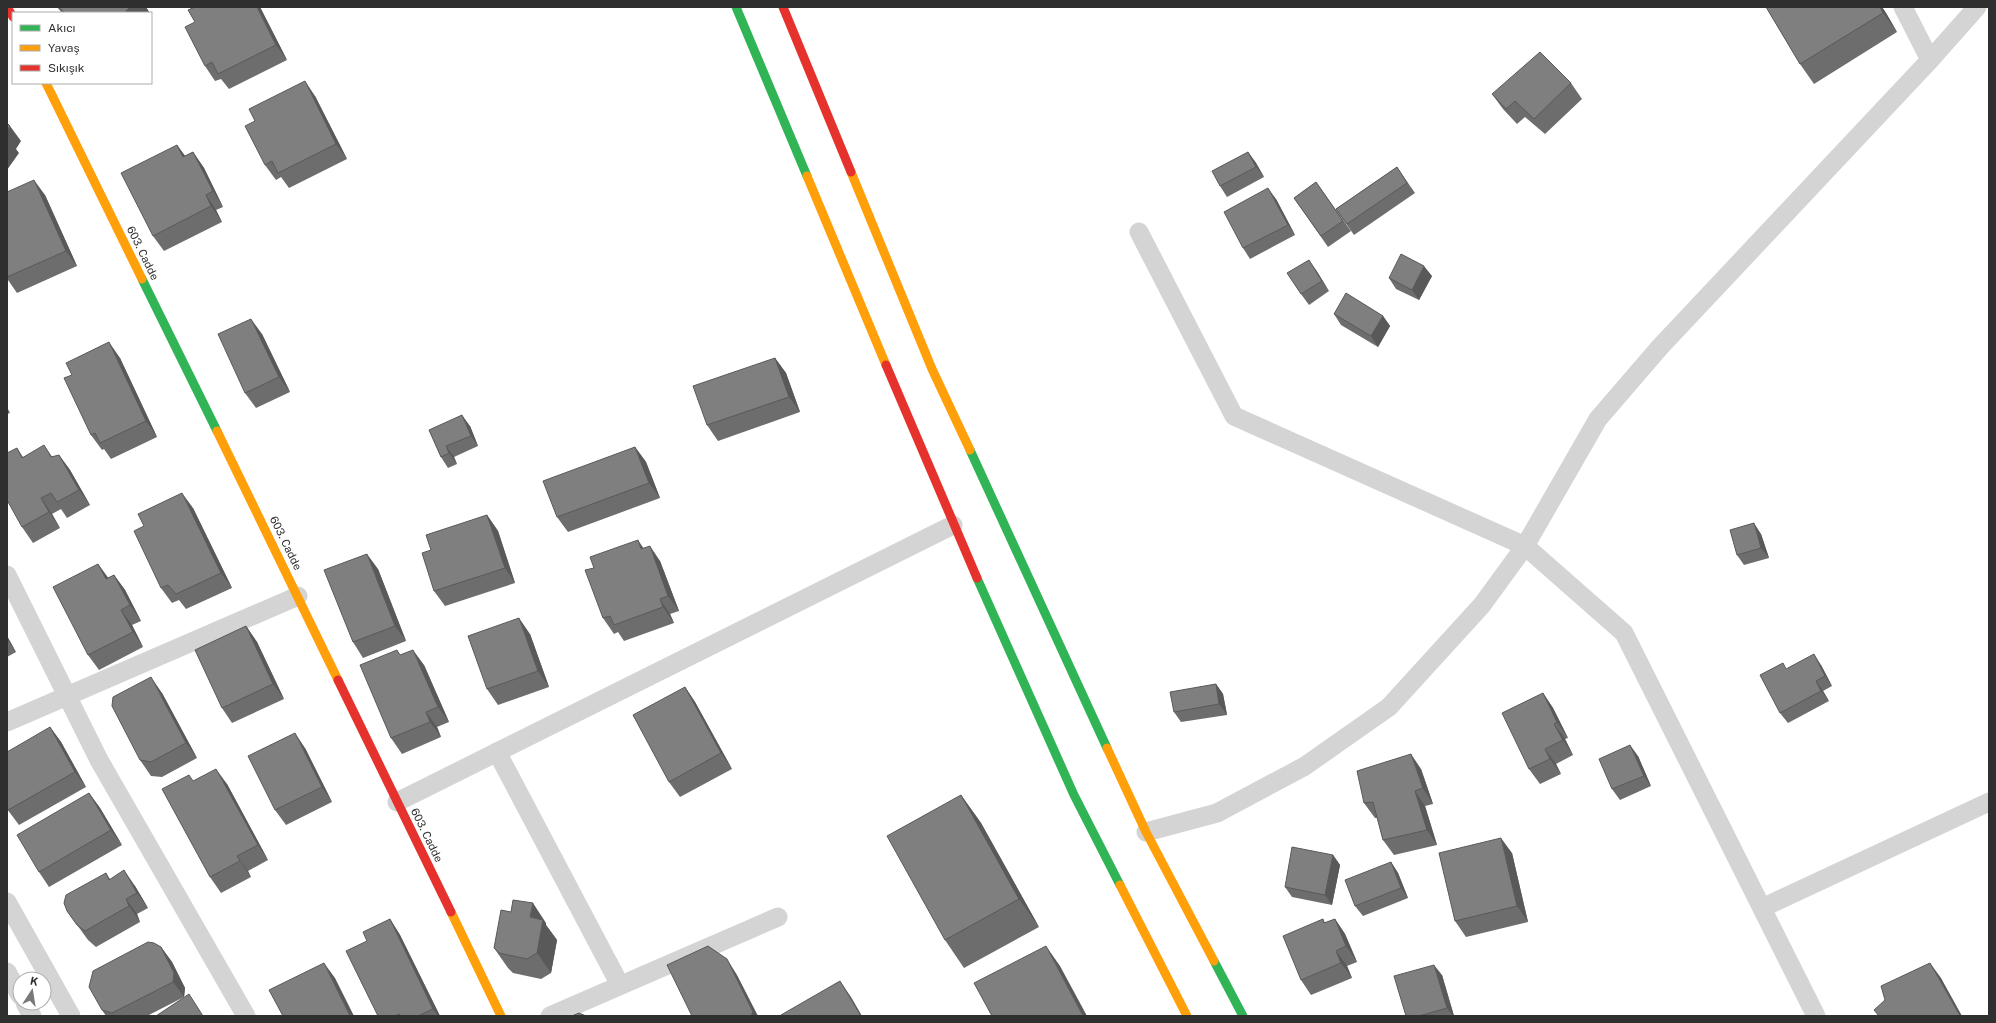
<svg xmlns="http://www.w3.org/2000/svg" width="1996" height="1023" font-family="'Public Sans',sans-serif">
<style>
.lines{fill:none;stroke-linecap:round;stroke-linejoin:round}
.street{stroke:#d4d4d4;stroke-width:19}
.fast{stroke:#30b455;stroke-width:9}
.slow{stroke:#ff9f0a;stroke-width:9}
.jam{stroke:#e5322d;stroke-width:9}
.wall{fill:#6d6d6d}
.shaded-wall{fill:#595959}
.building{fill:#7f7f7f;stroke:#595959}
.labels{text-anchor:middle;stroke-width:4;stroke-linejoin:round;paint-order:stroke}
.street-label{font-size:11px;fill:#2f2f2f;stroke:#fff}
</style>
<rect width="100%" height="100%" fill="#fff"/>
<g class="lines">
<g class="street">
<polyline points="1903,7 1930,60"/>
<polyline points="1139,232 1234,416 1525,546 1624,633 1816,1016"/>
<polyline points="7,575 99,760 246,1016"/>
<polyline points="7,722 298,596"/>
<polyline points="497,752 620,985"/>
<polyline points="397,802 953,525"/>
<polyline points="1146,832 1217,813 1305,766 1389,707 1482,605 1525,546 1598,419 1660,347 1930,60 1977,7"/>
<polyline points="7,902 71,1016"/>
<polyline points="1762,908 1989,802"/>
<polyline points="7,972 20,995"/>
<polyline points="25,1003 32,1016"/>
<polyline points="550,1016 778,917"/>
</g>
<g class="fast">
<polyline points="736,7 807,176"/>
<polyline points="142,279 217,431"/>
<polyline points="970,450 1107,748"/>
<polyline points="977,578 1074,795 1120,885"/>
<polyline points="1214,961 1243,1016"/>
</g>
<g class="slow">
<polyline points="46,83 142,279"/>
<polyline points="851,172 932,369 970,450"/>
<polyline points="807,176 886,365"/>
<polyline points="217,431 338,680"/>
<polyline points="1107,748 1146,832 1214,961"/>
<polyline points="1120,885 1187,1016"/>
<polyline points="451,912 501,1016"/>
</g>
<g class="jam">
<polyline points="7,7 13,17"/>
<polyline points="783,7 851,172"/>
<polyline points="886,365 977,578"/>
<polyline points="338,680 451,912"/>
</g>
</g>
<g class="wall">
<polygon points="57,7 146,7 149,12 148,13 62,13"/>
<polygon points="260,7 287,60 229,89 221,79 215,81 205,66"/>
<polygon points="1766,7 1882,7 1886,13 1897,32 1814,84 1800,64"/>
<polygon points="1571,83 1582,99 1545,134 1525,117 1517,124 1503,109 1492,94"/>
<polygon points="315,96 347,159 289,188 281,177 276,180 265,165"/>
<polygon points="177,145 185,156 193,152 204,168 223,207 216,210 222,222 164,251 153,236"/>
<polygon points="1248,152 1256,163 1264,177 1227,197 1220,186"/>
<polygon points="1397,167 1415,193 1354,235 1336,209"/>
<polygon points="1316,182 1351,231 1328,247 1294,198"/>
<polygon points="7,192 45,195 77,266 17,293 8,280 7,281"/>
<polygon points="1276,199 1295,235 1250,259 1243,248"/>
<polygon points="1316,270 1329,291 1309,305 1301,294"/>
<polygon points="1432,276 1419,300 1396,289 1389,278"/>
<polygon points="1334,314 1383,316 1390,326 1378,347 1341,325"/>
<polygon points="262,334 290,392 256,408 245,393"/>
<polygon points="120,358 157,437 111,459 104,449 102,450 91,435"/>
<polygon points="775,358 786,373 800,412 718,441 707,425"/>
<polygon points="7,407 10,413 7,414"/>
<polygon points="470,426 478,446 454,457 457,464 448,468 441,457 429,430"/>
<polygon points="635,447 646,462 660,498 568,532 557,517"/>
<polygon points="17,448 23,457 52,457 59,455 70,470 90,505 67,518 61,509 52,514 60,528 33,543 22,527"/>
<polygon points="193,508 232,588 186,609 179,600 172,603 161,588"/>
<polygon points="487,515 498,531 515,583 445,606 434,591 431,550"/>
<polygon points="1761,534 1769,558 1744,565 1737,555"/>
<polygon points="643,548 660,561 679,611 670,614 674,623 624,641 618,632 614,634 603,618 594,568"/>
<polygon points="98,564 108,578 114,575 125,590 141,621 132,625 143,647 99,670 88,655"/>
<polygon points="378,569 406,641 363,658 353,642"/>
<polygon points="246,626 257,642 284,699 232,723 222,708"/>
<polygon points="530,634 549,687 498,705 487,689"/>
<polygon points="7,636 16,652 7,657"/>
<polygon points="401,655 424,665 449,722 437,727 441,737 402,754 391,738"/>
<polygon points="1821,665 1832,686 1823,691 1829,701 1788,723 1780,713 1787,669"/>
<polygon points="1216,684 1223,694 1227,715 1181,722 1174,712"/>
<polygon points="685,687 695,702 732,769 680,797 669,782"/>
<polygon points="162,693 197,758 162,777 151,776 140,760"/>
<polygon points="1543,693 1553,708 1568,738 1565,739 1573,755 1556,764 1561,774 1540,784 1529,769"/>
<polygon points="50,727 61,742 86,787 19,825 7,809"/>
<polygon points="305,748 332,802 286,825 275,810"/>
<polygon points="1638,756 1651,786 1620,800 1612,789"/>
<polygon points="1421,769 1433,804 1425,806 1437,845 1394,855 1383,840 1377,818 1375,818 1364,803"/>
<polygon points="193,781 227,784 268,860 248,871 251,877 221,893 210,877"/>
<polygon points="89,793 100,808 122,845 49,887 39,872"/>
<polygon points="961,795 981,823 1039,927 964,968 945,940"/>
<polygon points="1512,853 1528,922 1466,937 1455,921"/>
<polygon points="1333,855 1340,865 1332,905 1292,897 1285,887"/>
<polygon points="1391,862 1398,873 1408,898 1363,916 1355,906"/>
<polygon points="106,873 110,879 135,886 148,908 137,914 140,922 96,947 88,940 67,911"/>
<polygon points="390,919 400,935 440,1016 378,1016 367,941"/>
<polygon points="1323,919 1325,923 1335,919 1345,934 1357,962 1347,966 1352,978 1311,995 1301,980"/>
<polygon points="546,923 546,925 557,940 551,973 541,979 513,973 508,968 494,948"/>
<polygon points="161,947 172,962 185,988 184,997 147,1016 106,1016 102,1010"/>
<polygon points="1442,975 1454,1016 1406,1016"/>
</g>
<g class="shaded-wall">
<polygon points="130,7 146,7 149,12 148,13 124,13"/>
<polygon points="257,7 260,7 287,60 276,45"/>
<polygon points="1880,7 1882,7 1886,13 1897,32 1883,13"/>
<polygon points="305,81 315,96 347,159 336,144"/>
<polygon points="10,126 21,141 16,149 19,153 7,170 7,130"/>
<polygon points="177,145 188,160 183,157"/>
<polygon points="193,152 204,168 223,207 213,191"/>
<polygon points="1248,152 1256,163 1264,177 1256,167"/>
<polygon points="34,180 45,195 77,266 66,251"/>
<polygon points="1268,188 1276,199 1295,235 1288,225"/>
<polygon points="206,195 216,210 222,222 211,206"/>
<polygon points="1309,260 1316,270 1329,291 1322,281"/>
<polygon points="1424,266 1432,276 1419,300 1412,290"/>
<polygon points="1383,316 1390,326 1378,347 1371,336"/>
<polygon points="251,319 262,334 290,392 279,377"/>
<polygon points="109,342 120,358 157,437 146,421"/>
<polygon points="775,358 786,373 800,412 789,397"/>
<polygon points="462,415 470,426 478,446 471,436"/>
<polygon points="44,445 55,461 51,457"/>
<polygon points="446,446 454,457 457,464 449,453"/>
<polygon points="635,447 646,462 660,498 649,483"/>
<polygon points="59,455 70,470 90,505 79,490"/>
<polygon points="182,493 193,508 232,588 221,573"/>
<polygon points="41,498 52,514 60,528 49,512"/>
<polygon points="487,515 498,531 515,583 505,568"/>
<polygon points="1754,523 1761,534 1769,558 1761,548"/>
<polygon points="638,540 648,555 641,549"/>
<polygon points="650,546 660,561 679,611 668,596"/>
<polygon points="367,554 378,569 406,641 395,626"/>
<polygon points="98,564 109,579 106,579"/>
<polygon points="114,575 125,590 141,621 130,605"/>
<polygon points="660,599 670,614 674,623 663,607"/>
<polygon points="121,610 132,625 143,647 133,632"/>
<polygon points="519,618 530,634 549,687 538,671"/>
<polygon points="246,626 257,642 284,699 273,684"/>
<polygon points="7,636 16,652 7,639"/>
<polygon points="413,650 424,665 449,722 438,707"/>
<polygon points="1814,654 1821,665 1832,686 1825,676"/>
<polygon points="151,677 162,693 197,758 186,743"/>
<polygon points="1816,681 1823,691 1829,701 1821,691"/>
<polygon points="1216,684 1223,694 1227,715 1219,704"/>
<polygon points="685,687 695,702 732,769 721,753"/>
<polygon points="1543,693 1553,708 1568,738 1557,722"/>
<polygon points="426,712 437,727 441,737 430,722"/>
<polygon points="1554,724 1565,739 1573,755 1563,740"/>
<polygon points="50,727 61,742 86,787 75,772"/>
<polygon points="295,733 305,748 332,802 322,787"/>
<polygon points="1630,745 1638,756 1651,786 1644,776"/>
<polygon points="1545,749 1556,764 1561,774 1550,759"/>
<polygon points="1411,754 1421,769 1433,804 1423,788"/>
<polygon points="216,769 227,784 268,860 258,845"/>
<polygon points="1415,791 1425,806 1437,845 1427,830"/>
<polygon points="89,793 100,808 122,845 111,830"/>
<polygon points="961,795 981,823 1039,927 1019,899"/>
<polygon points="1501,838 1512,853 1528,922 1517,906"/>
<polygon points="1333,855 1340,865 1332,905 1325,895"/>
<polygon points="237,856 248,871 251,877 240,861"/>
<polygon points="1391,862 1398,873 1408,898 1401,888"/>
<polygon points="124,870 135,886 148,908 137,893"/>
<polygon points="126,899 137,914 140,922 129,906"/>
<polygon points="533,903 546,923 546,925 557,940 551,973 537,953 530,917"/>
<polygon points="390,919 400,935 440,1016 438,1016 433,1009"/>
<polygon points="1335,919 1345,934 1357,962 1346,946"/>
<polygon points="1046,946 1060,966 1087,1016 1083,1016"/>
<polygon points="161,947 172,962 185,988 184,997 173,982"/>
<polygon points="1336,951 1347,966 1352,978 1341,963"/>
<polygon points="727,959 737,975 758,1016 751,1016"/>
<polygon points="324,963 335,978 354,1016 350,1016"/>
<polygon points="1930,963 1941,978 1962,1016 1960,1016"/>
<polygon points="1434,965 1442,975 1454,1016 1453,1016 1447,1008"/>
<polygon points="840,981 851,997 862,1016 861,1016"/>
</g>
<g class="building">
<polygon points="58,7 130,7 124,13 65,13"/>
<polygon points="195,7 257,7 276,45 218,74 212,62 205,66 185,27 195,22 188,10"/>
<polygon points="1766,7 1880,7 1883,13 1800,64"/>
<polygon points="1540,52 1571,83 1534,119 1515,101 1506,109 1492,94"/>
<polygon points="305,81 336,144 278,173 272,161 265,165 245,126 255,121 249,109"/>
<polygon points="7,123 10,126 7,130"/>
<polygon points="177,145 183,157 193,152 213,191 206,195 211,206 153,236 121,173"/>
<polygon points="1248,152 1256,167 1220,186 1212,171"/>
<polygon points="1397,167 1407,183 1347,224 1336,209"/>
<polygon points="34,180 66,251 7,277 7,192"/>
<polygon points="1316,182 1343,221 1321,236 1294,198"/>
<polygon points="1268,188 1288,225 1243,248 1224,212"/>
<polygon points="1401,254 1424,266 1412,290 1389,278"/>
<polygon points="1309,260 1322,281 1301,294 1287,273"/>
<polygon points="1346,293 1383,316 1371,336 1334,314"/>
<polygon points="251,319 279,377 245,393 218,334"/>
<polygon points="109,342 146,421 100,443 95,433 91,435 64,378 72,375 66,363"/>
<polygon points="775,358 789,397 707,425 693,386"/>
<polygon points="462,415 471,436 446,446 449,453 441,457 429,430"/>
<polygon points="44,445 51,457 59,455 79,490 57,502 51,493 41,498 49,512 22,527 7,500 7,453 17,448 22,458"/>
<polygon points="635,447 649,483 557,517 543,481"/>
<polygon points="182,493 221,573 176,594 168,585 161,588 134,531 144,526 138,514"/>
<polygon points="487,515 505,568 434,591 422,553 431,550 426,535"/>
<polygon points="1754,523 1761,548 1737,555 1730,530"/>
<polygon points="638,540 641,549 650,546 668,596 660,599 663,607 614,625 610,616 603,618 585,570 594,568 590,557"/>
<polygon points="367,554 395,626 353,642 324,570"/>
<polygon points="98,564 106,579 114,575 130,605 121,610 133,632 88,655 53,587"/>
<polygon points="519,618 538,671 487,689 468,636"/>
<polygon points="246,626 273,684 222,708 195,650"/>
<polygon points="397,650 400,655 413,650 438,707 426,712 430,722 391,738 360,665"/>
<polygon points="1814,654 1825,676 1816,681 1821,691 1780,713 1760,675 1783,663 1786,669"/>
<polygon points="151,677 186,743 151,762 140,760 112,706 113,697"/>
<polygon points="1216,684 1219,704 1174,712 1170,692"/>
<polygon points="685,687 721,753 669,782 633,715"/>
<polygon points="1543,693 1557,722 1554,724 1563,740 1545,749 1550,759 1529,769 1502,713"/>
<polygon points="50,727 75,772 8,810 7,809 7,752"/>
<polygon points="295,733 322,787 275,810 248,756"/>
<polygon points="1630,745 1644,776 1612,789 1599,759"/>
<polygon points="1411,754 1423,788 1415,791 1427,830 1383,840 1373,802 1364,803 1357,771"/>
<polygon points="216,769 258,845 237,856 240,861 210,877 162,789 189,775 193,781"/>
<polygon points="89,793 111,830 39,872 17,835"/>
<polygon points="961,795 1019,899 945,940 887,836"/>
<polygon points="1501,838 1517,906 1455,921 1439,853"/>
<polygon points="1292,847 1333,855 1325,895 1285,887"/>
<polygon points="1391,862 1401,888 1355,906 1345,880"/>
<polygon points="124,870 137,893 126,899 129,906 85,931 77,925 67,911 64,903 66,895 106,873 109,880"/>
<polygon points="513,900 533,903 530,917 543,920 537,953 527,959 499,953 494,948 501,910 511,912"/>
<polygon points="390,919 433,1009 418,1016 400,1016 399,1014 395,1016 378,1016 346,951 367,941 363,932"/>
<polygon points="1323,919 1324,923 1335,919 1346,946 1336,951 1341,963 1301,980 1283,936"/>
<polygon points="148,942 154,943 161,947 174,973 173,982 112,1013 102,1010 89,987 93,971"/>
<polygon points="708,946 727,959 753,1012 751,1016 692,1016 667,965"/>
<polygon points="1046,946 1083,1016 992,1016 974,983"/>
<polygon points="324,963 350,1016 283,1016 269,990"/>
<polygon points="1930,963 1960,1016 1879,1016 1874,1010 1885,1000 1881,986"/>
<polygon points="1434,965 1447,1008 1419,1016 1406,1016 1394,976"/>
<polygon points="840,981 861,1016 782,1016 781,1015"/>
<polygon points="189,994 203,1016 156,1016"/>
<polygon points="579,1013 586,1016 572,1016"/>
</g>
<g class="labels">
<g class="street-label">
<text transform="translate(143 253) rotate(64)" y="4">603. Cadde</text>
<text transform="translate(286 543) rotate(64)" y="4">603. Cadde</text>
<text transform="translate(427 835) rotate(64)" y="4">603. Cadde</text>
</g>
</g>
<rect width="1996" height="1023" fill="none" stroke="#2f2f2f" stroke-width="16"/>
<rect x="12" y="12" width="140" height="72" fill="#ffffff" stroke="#acacac"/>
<rect x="20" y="25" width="20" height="6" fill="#30b455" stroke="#acacac"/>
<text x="48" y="32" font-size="12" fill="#2f2f2f">Akıcı</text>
<rect x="20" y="45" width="20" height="6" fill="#ff9f0a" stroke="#acacac"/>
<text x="48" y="52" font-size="12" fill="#2f2f2f">Yavaş</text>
<rect x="20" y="65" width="20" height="6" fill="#e5322d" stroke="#acacac"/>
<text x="48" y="72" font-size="12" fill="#2f2f2f">Sıkışık</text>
<g transform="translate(32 991) rotate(12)"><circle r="19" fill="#ffffff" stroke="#acacac"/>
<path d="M0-3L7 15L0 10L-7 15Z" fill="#787878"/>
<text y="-6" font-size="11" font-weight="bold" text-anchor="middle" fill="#2f2f2f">K</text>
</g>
</svg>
